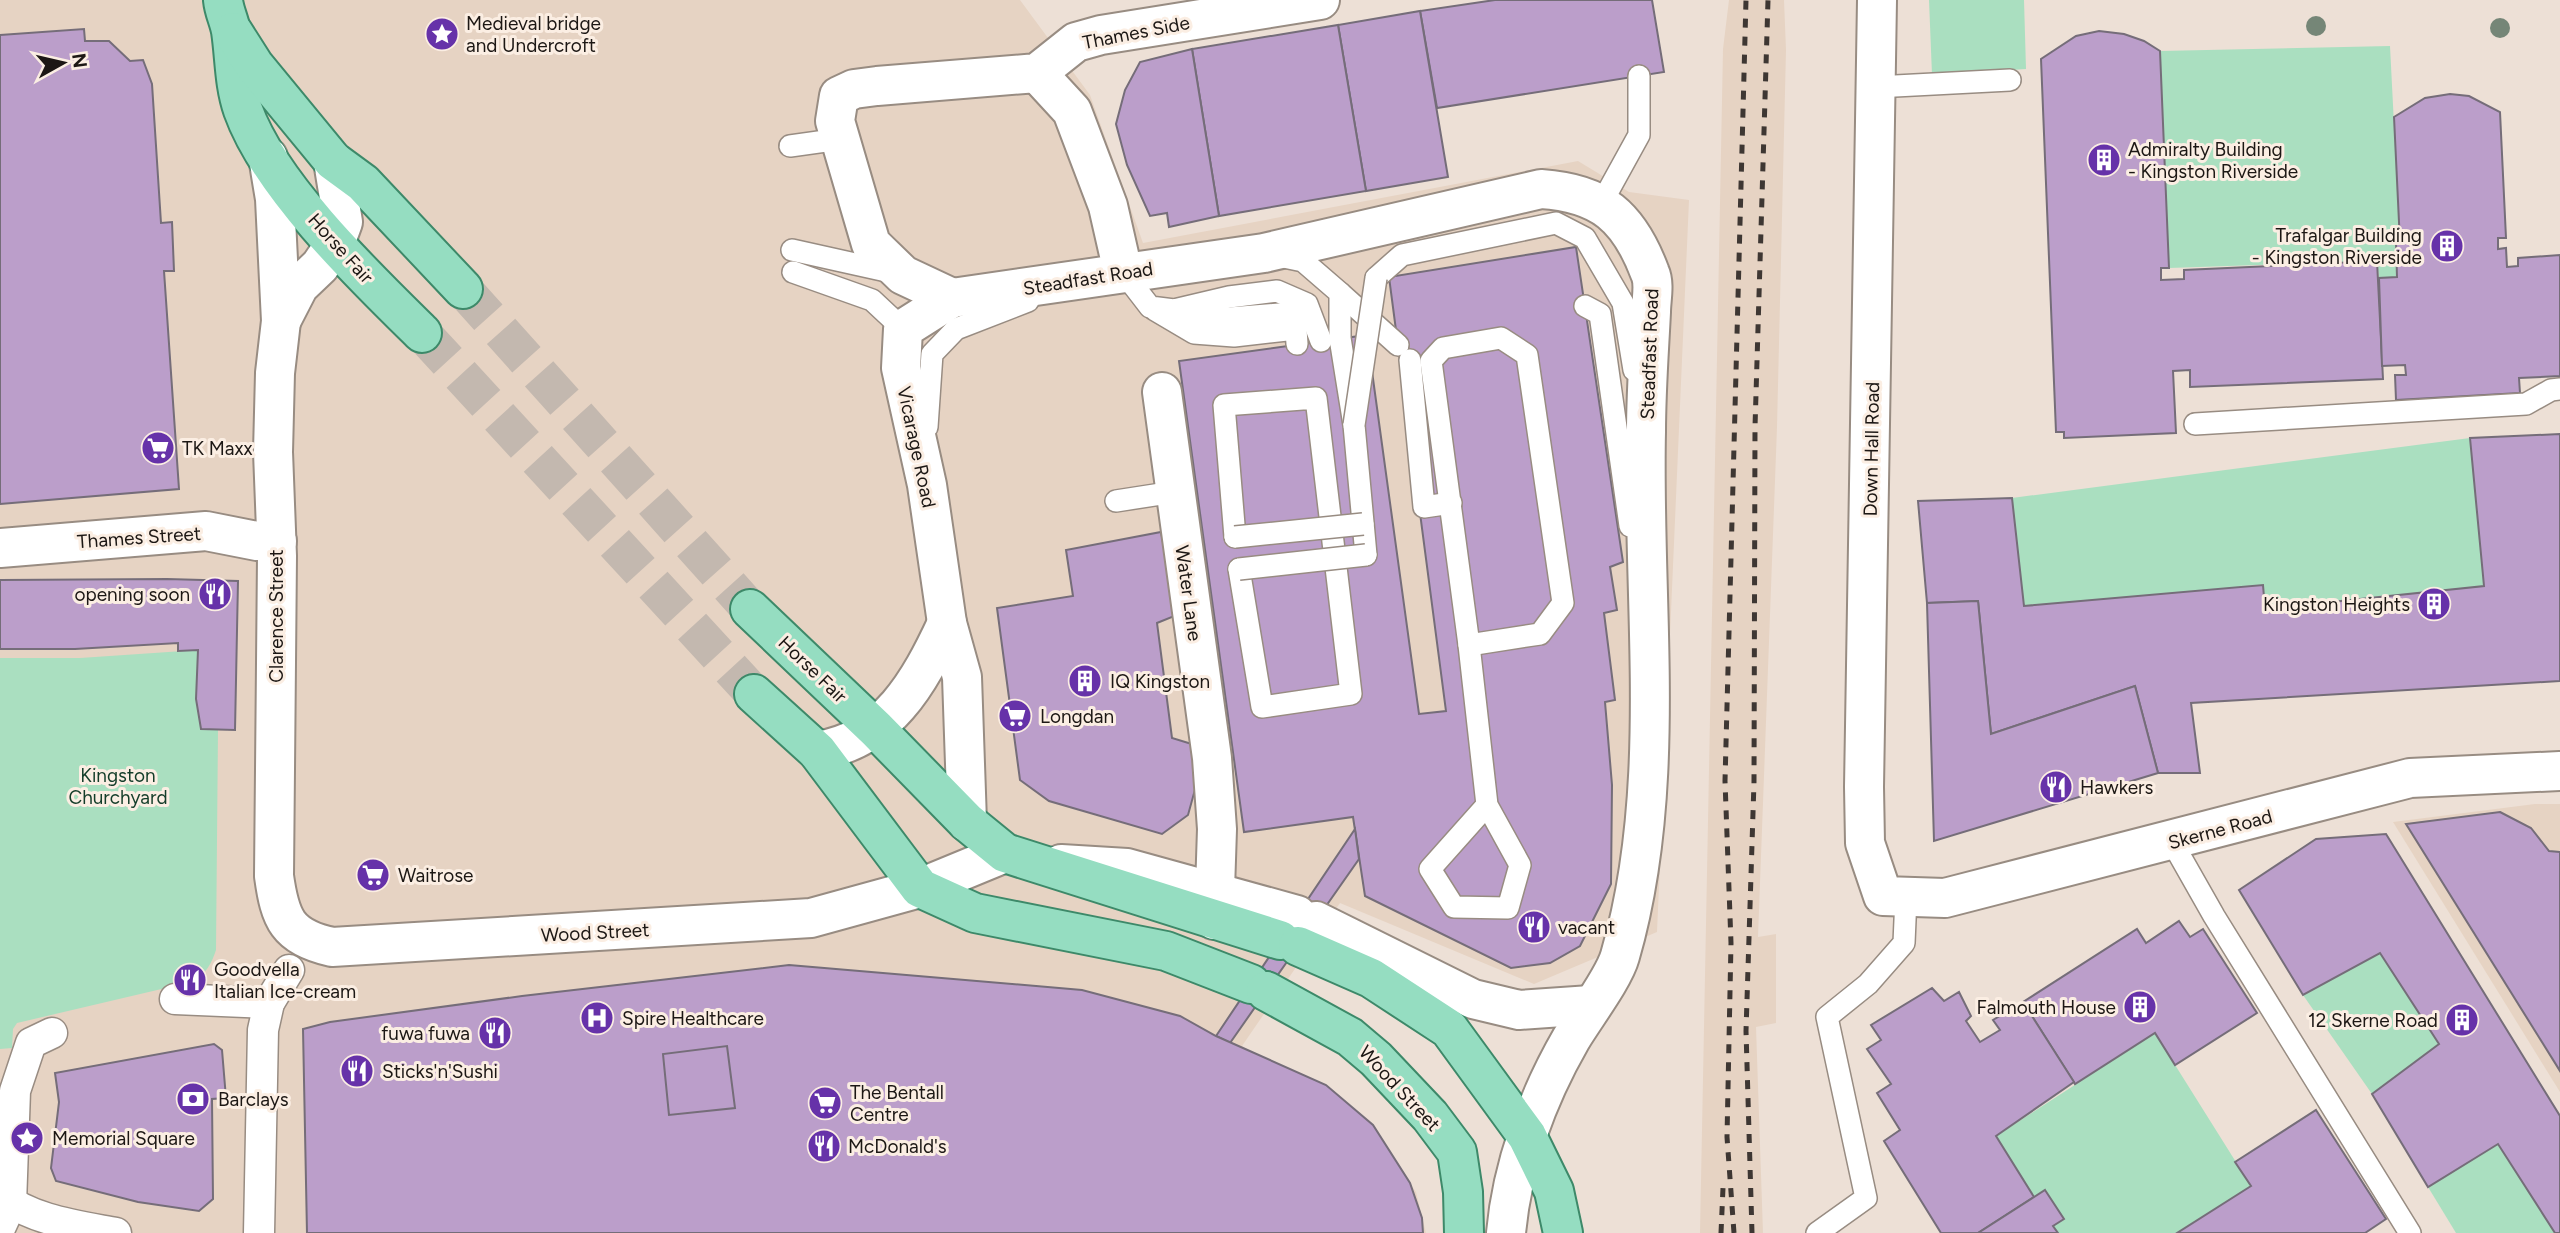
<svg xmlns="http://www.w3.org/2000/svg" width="2560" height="1233" font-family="Figtree,sans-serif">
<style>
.built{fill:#e6d3c3}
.green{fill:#aadfc0}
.building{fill:#bb9eca;stroke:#756d79;stroke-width:2}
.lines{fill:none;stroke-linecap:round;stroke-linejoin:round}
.primary-tunnel{stroke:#c3b8af;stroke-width:38;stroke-dasharray:38 19;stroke-linecap:butt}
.service-casing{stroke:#988c82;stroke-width:24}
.pedestrian-casing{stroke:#988c82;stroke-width:33}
.minor-casing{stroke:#988c82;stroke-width:42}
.primary-casing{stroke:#3d8969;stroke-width:42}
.service{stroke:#fff;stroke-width:21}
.pedestrian{stroke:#fff;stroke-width:30}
.minor{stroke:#fff;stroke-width:38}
.primary{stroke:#95ddc1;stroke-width:38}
.rail{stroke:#3e3733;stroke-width:5;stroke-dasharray:9 9;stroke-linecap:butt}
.service-bridge-casing{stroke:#988c82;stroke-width:24;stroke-linecap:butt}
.service-bridge{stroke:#fff;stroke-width:21}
.tree{fill:#758677}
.labels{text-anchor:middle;stroke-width:6;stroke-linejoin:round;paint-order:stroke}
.poi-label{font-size:19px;fill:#1c1714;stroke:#fbeee3;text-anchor:start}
.street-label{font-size:19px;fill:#1c1714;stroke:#fbeee3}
.park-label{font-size:19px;fill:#133d29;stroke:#fbeee3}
</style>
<rect width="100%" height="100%" fill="#ede0d6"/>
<g class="built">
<polygon points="0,0 1020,0 1090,95 1143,243 1578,161 1629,192 1689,200 1657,932 1534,984 1340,903 1242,1046 1368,1123 1416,1192 1426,1233 0,1233"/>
<polygon points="1729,0 1784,0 1786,50 1777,427 1758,937 1776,934 1776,1023 1756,1027 1763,1233 1700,1233 1723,49"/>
<polygon points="2535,804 2560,804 2560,1092 2393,822"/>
</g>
<g class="green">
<polygon points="1929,0 2024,0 2026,69 1932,75"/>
<polygon points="2390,46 2400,243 2397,277 2379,278 2377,261 2169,268 2160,51"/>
<polygon points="2470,438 2484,586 2265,609 2262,585 2024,606 2012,498"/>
<path d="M198,650L196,699L201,729L218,730L216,950C210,968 204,976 187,983L17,1023L13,1029L12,1048L0,1049V658H80Z"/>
<polygon points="2380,953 2439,1044 2372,1094 2303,995"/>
<polygon points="2155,1033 2251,1186 2177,1233 2058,1233 2053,1226 2063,1219 2045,1190 2034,1197 1996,1136"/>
<polygon points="2498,1144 2555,1233 2456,1233 2428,1187"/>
</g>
<g class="building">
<polygon points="1495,0 1652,0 1664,72 1437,108 1420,11"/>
<polygon points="1420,11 1448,177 1366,191 1338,25"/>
<polygon points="1338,25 1366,191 1219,216 1192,49"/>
<polygon points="84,29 85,41 109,41 130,61 143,60 152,84 161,223 172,222 174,271 164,271 179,489 0,504 0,35"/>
<polygon points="2099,31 2124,34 2144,41 2160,51 2169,268 2161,268 2161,280 2184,279 2184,270 2377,261 2383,379 2190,387 2190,370 2173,371 2176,433 2064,438 2064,432 2056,432 2041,59 2076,36"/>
<polygon points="1192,49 1219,216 1169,227 1167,213 1150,216 1127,165 1116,124 1125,90 1140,62"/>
<polygon points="2450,94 2469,96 2500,112 2506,238 2498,238 2498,249 2506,248 2507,267 2518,266 2518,258 2560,255 2560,376 2519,378 2520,393 2396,400 2395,375 2406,375 2405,365 2382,366 2379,278 2397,277 2396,243 2400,243 2394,117 2425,98"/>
<polygon points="1576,247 1623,562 1610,567 1617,610 1604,613 1615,700 1605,702 1612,785 1611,884 1580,946 1550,963 1511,968 1365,896 1353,817 1244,832 1179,361 1367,335 1419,714 1446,711 1389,277"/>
<polygon points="2560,434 2560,681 2191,703 2200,773 2158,773 2135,686 1991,734 1978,601 1927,603 1918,501 2012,498 2024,606 2263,585 2265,609 2484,586 2470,438"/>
<polygon points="1161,532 1177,615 1157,623 1172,738 1195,745 1196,786 1188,815 1162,834 1049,801 1020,780 997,608 1073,596 1066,550"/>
<polygon points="167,579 238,581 235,730 201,729 196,699 198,650 178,651 178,643 75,649 0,649 0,580"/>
<polygon points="1978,601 1991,734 2135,686 2158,773 1934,841 1927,603"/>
<polygon points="2500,812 2531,828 2549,851 2560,852 2560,1071 2406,824"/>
<polygon points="1355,829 1359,859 1230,1043 1216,1036"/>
<polygon points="2386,834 2560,1116 2560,1233 2555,1233 2498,1144 2428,1187 2372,1094 2439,1044 2380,953 2303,995 2239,890 2316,839"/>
<polygon points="2179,921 2190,937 2203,929 2257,1013 2175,1065 2155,1033 2075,1084 2023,1002 2137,929 2146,943"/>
<polygon points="789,965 1082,990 1180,1016 1216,1036 1326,1085 1373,1125 1410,1183 1422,1218 1423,1233 307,1233 303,1029 330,1022 522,996"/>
<polygon points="1932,988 1944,1001 1959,992 1971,1016 1966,1021 1980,1042 2000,1030 1993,1020 2023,1002 2074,1082 1996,1136 2034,1197 1978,1233 1941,1233 1884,1141 1900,1130 1877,1093 1891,1084 1867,1049 1881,1040 1871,1025"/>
<polygon points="214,1044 222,1050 226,1098 212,1099 213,1199 199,1211 138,1202 56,1181 51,1168 59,1102 55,1073"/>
<polygon points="727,1046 735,1108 669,1115 663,1054"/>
<polygon points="2316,1110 2386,1219 2365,1233 2177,1233 2251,1186 2235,1162"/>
<polygon points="2045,1190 2064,1219 2053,1226 2058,1233 1978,1233"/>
</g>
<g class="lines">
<g class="primary-tunnel">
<polyline points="463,289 750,609"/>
<polyline points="422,333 754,694"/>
</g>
<defs>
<g id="service">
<polyline points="1876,87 2010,80"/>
<polyline points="790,146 840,139"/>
<polyline points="1601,204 1639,135 1639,76"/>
<polyline points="792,250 891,272"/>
<polyline points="1279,256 1303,261 1340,293 1340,338 1354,425 1366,555"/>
<polyline points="793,272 872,300 903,329"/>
<polyline points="1123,272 1150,307 1174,310 1229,297 1277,291 1307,304 1321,341"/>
<polyline points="1376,278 1402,255 1556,223 1585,238 1623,303 1634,370"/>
<polyline points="1340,293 1398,345"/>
<polyline points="1585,306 1600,314 1630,526"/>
<polyline points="1155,310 1194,333 1234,336 1296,329 1297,344"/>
<polyline points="1181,322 1291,313 1296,329"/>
<polygon points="1501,338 1527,355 1563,603 1540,634 1469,645 1431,361 1443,348"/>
<polyline points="1410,360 1424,507 1451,503"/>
<polyline points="2195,424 2526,404 2551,390 2560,389"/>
<polyline points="927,427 932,354 956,329 1028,301"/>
<polyline points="1116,501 1174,492"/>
<polyline points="1235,537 1224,405 1316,398 1351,694 1262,707 1239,569"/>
<polyline points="1469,645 1487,805 1520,865 1508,908 1454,907 1430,869 1487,805"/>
<polyline points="2172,842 2214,916 2410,1233"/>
<polyline points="1817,1233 1866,1198 1827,1017 1868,984 1904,943 1906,897"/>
</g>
<g id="pedestrian">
<polyline points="175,999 269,1003"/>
<path d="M0,1194C29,1220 79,1226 116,1233"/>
<polyline points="0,1228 11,1204 15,1091 31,1043 52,1033"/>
<polyline points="259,1233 263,1030 269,1003 289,970"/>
</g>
<g id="minor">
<polyline points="1877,0 1864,787 1865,843 1883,896 1945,898 2410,778 2560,771"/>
<polyline points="1037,73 1072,111 1108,206 1123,272"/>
<path d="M268,157L275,199L281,321L275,373L273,452L277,556L274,876C280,919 287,937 332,947L811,918L920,888L1005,853"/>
<polyline points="952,298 903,275 871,244 835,121 839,96 854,89 877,86 1037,73 1076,42 1101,35 1320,0"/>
<polyline points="281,321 299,286 320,266 335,244 343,222 333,161"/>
<polyline points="1162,392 1212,758 1217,829 1214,920"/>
<polyline points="0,548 206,531 257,541 277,541"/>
<path d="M817,751C888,740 919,683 947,623"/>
<path d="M967,822L962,677L947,623L927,485L901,368L903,329L952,298L1264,253L1541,189C1602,193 1629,217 1650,273C1655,284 1651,300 1651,312C1649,352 1646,392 1646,432C1642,606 1669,787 1620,956C1614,978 1584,1017 1571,1039C1537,1098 1512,1166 1506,1233"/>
<polyline points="1061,864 1127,868 1297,915"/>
<polyline points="1316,921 1473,999 1519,1010 1591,1005"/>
</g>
<g id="primary">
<path d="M223,0C224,11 229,20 231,31C235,58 234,84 243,110C270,186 365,277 422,333"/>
<polyline points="233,32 254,65 333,161 363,183 463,289"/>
<polyline points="750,609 876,729 967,822 1005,853 1280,940"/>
<polyline points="754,694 817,751 920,888 975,913 1166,951 1251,984"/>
<polyline points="1298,946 1371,978 1449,1029 1527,1136 1554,1191 1563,1233"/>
<polyline points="1266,991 1350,1037 1376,1059 1430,1116 1457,1152 1463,1192 1464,1233"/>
</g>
</defs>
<use href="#service" class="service-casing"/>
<use href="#pedestrian" class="pedestrian-casing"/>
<use href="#minor" class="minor-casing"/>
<use href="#primary" class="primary-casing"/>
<use href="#service" class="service"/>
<use href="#pedestrian" class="pedestrian"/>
<use href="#minor" class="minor"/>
<use href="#primary" class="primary"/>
<g class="rail">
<polyline points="1721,1233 1723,1188"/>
<polyline points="1734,1233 1727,1137 1731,943 1725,781 1746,0"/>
<polyline points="1752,1233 1746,1031 1754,782 1755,427 1768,0"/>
</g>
<defs>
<g id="service-bridge">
<polyline points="1354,425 1376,278"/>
<polyline points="1235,537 1363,524"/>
<polyline points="1239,569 1366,555"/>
</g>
</defs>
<use href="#service-bridge" class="service-bridge-casing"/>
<use href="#service-bridge" class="service-bridge"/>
</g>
<g class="tree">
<circle cx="2316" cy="26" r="10"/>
<circle cx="2500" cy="28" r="10"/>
</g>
<defs>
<symbol id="sight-disc" viewBox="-11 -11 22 22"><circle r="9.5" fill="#6632a9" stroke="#fbeee3"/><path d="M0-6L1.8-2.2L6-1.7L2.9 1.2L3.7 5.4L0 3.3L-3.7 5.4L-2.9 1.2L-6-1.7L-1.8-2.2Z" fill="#fff"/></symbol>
<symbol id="building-disc" viewBox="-11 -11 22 22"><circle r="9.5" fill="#6632a9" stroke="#fbeee3"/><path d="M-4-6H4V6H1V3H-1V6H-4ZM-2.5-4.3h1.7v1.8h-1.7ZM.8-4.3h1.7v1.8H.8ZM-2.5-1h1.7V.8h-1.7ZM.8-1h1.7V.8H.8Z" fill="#fff"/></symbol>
<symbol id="supermarket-disc" viewBox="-11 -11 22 22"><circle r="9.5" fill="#6632a9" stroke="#fbeee3"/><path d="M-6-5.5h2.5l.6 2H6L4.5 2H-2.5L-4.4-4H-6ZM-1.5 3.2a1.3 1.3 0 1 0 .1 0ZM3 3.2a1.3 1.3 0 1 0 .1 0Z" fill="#fff"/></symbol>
<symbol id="restaurant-disc" viewBox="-11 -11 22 22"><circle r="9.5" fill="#6632a9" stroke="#fbeee3"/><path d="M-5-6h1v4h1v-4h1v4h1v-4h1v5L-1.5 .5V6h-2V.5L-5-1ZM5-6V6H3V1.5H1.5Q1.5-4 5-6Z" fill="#fff"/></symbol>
<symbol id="hospital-disc" viewBox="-11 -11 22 22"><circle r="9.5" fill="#6632a9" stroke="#fbeee3"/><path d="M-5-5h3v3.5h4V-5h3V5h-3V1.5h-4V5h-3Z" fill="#fff"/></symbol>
<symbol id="bank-disc" viewBox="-11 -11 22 22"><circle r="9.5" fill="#6632a9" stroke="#fbeee3"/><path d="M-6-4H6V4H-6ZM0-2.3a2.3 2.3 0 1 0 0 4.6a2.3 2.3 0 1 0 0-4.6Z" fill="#fff"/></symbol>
</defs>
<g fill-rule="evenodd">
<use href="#sight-disc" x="423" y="15" width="38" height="38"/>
<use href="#building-disc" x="2085" y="141" width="38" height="38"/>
<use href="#building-disc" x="2428" y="227" width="38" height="38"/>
<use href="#supermarket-disc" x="139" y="429" width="38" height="38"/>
<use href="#restaurant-disc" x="196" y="575" width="38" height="38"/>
<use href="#building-disc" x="2415" y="585" width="38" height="38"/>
<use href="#building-disc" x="1066" y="662" width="38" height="38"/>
<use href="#supermarket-disc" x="996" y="697" width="38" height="38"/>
<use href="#restaurant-disc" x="2037" y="768" width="38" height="38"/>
<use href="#supermarket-disc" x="354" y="856" width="38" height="38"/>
<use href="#restaurant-disc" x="1515" y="908" width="38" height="38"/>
<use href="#restaurant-disc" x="171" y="961" width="38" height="38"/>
<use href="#building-disc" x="2121" y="988" width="38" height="38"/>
<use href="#hospital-disc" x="578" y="999" width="38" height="38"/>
<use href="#building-disc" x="2443" y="1001" width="38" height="38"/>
<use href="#restaurant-disc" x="476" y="1014" width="38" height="38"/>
<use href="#restaurant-disc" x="338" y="1052" width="38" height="38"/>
<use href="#bank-disc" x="174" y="1080" width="38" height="38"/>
<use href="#supermarket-disc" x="806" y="1084" width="38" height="38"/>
<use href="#sight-disc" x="8" y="1119" width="38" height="38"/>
<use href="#restaurant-disc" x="805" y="1127" width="38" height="38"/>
</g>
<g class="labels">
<g class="poi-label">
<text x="466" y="30">Medieval bridge<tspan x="466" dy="22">and Undercroft</tspan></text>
<text x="2128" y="156">Admiralty Building<tspan x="2128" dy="22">- Kingston Riverside</tspan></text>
<text x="2422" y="242" text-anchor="end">Trafalgar Building<tspan x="2422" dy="22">- Kingston Riverside</tspan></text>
<text x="182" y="455">TK Maxx</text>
<text x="190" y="601" text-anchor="end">opening soon</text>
<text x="2410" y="611" text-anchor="end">Kingston Heights</text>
<text x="1110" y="688">IQ Kingston</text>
<text x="1040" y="723">Longdan</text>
<text x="2080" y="794">Hawkers</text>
<text x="398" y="882">Waitrose</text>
<text x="1558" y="934">vacant</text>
<text x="214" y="976">Goodvella<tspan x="214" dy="22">Italian Ice-cream</tspan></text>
<text x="2116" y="1014" text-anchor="end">Falmouth House</text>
<text x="622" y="1025">Spire Healthcare</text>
<text x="2438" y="1027" text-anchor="end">12 Skerne Road</text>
<text x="470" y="1040" text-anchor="end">fuwa fuwa</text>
<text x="382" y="1078">Sticks'n'Sushi</text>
<text x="850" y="1099">The Bentall<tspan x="850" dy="22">Centre</tspan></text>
<text x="218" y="1106">Barclays</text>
<text x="52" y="1145">Memorial Square</text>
<text x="848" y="1153">McDonald's</text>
</g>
<g class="street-label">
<text transform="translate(1136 32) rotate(-11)" y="7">Thames Side</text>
<text transform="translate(341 248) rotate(48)" y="7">Horse Fair</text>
<text transform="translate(1088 278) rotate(-9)" y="7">Steadfast Road</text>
<text transform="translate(1649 354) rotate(-88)" y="7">Steadfast Road</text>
<text transform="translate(917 447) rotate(78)" y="7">Vicarage Road</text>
<text transform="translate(1871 449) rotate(-89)" y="7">Down Hall Road</text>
<text transform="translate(139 537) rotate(-4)" y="7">Thames Street</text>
<text transform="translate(1189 593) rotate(82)" y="7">Water Lane</text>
<text transform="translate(276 616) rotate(-90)" y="7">Clarence Street</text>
<text transform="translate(813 669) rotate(44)" y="7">Horse Fair</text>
<text transform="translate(2220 829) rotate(-15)" y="7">Skerne Road</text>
<text transform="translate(595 932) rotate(-3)" y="7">Wood Street</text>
<text transform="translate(1400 1088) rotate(47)" y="7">Wood Street</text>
</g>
<g class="park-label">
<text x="118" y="782">Kingston<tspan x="118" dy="22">Churchyard</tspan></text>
</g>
</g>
<g transform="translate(63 63) rotate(82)" stroke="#fbeee3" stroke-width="5" paint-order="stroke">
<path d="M0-5L12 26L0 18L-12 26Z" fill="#1c1714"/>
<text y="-10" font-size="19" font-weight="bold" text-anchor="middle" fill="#1c1714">N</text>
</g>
</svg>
